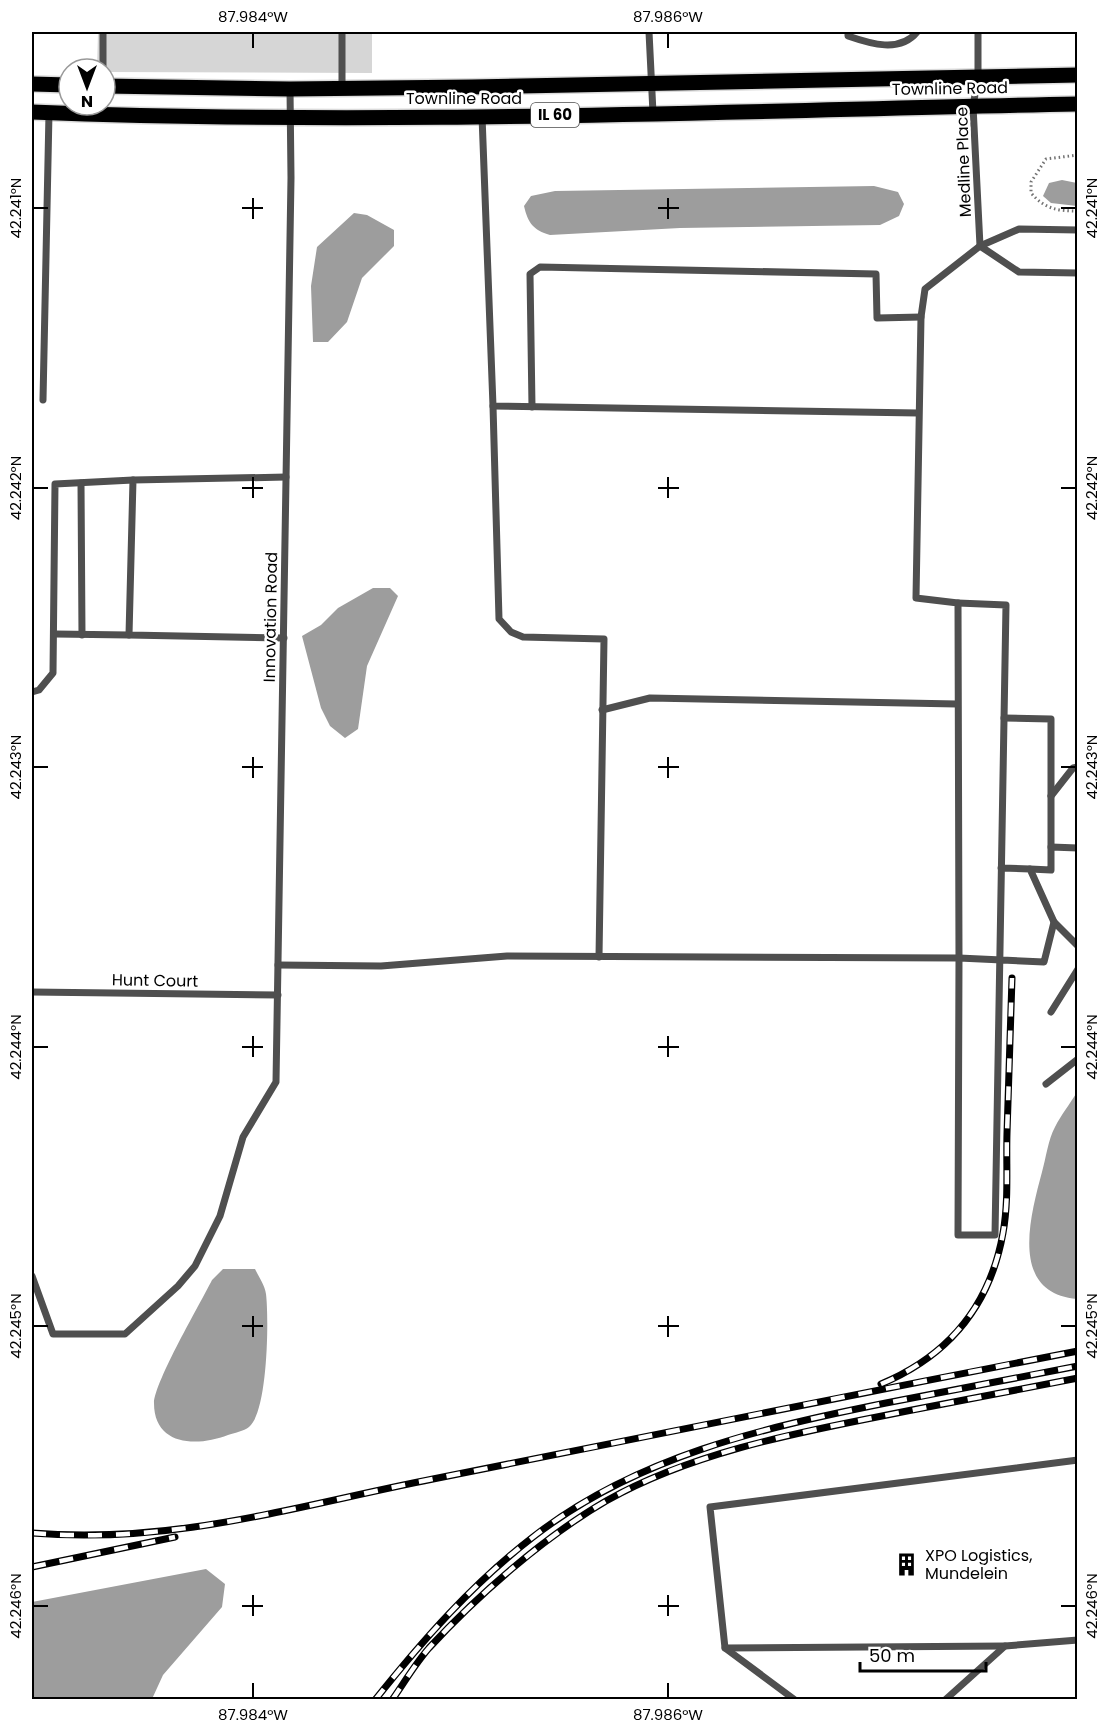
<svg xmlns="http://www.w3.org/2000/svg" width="1109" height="1731" font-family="Poppins,sans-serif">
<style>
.green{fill:#d6d6d6}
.water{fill:#9d9d9d}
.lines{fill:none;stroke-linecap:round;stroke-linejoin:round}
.primary-casing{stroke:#dbdbdb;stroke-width:18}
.path{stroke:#717171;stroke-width:3;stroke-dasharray:1.5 3;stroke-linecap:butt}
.service{stroke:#4f4f4f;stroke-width:7}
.primary{stroke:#000;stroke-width:15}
.rail-casing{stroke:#000;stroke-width:7}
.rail{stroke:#fff;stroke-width:4.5;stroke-dasharray:14;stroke-linecap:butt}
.ticks{fill:none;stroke:#000;stroke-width:2}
.labels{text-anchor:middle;stroke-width:5;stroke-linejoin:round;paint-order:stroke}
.shield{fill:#fff;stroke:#4c4c4c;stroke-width:1.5}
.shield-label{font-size:15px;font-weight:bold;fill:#000}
.street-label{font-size:16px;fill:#000;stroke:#fff}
.poi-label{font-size:16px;fill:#000;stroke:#fff;text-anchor:start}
.neatline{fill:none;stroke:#000;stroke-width:2}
.ticks-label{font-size:15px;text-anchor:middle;fill:#000}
</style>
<rect width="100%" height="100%" fill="#fff"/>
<polygon class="green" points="98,32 372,32 372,73 105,72 105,69 97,69"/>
<g class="water">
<polygon points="1062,180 1077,183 1077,206 1051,203 1043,196 1049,183"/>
<path d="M874,186L898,192L904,204L899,216L880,225L680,228L550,235C533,230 528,223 524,206L531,196L555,191Z"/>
<polygon points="354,213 367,215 394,230 394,246 362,278 347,322 328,342 313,342 311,286 317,247"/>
<polygon points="373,588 390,588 398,596 367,666 358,729 345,738 330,726 321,708 302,636 321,625 338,608"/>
<path d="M1077,1092L1078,1299H1077C1009,1293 1030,1217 1042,1172C1046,1158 1048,1140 1055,1127C1061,1115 1070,1104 1077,1092Z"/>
<path d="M223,1269H255C259,1277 265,1286 266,1294C269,1318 268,1412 249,1427C244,1431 234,1433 228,1435C197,1447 154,1446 154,1403C155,1381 200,1304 212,1280Z"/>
<polygon points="206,1569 225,1584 222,1607 163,1675 152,1699 32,1699 32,1602"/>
</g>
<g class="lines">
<defs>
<g id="primary">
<polyline points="32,84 69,85"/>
<polyline points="105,86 290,89 472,87 1078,75"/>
<path d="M32,112C380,126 729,111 1078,104"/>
</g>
</defs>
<use href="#primary" class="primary-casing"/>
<path class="path" d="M1078,155L1046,159L1031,182V193C1045,209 1057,211 1078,211"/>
<g class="service">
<polyline points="342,32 342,88"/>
<polyline points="649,32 653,113"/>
<path d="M848,32V36C871,44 900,53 917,32"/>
<polyline points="978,32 978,78 973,106 980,246"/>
<polyline points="103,69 103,32"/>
<polyline points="482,116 493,406 918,413"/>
<polyline points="980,246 1019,272 1078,273"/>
<polyline points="43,400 49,113"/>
<polyline points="493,406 499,619 511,632 523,637 604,639 599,957"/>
<polyline points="532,407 530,274 540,267 876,274 877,318 921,317"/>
<polyline points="81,483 82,635"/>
<path d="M958,603L1006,605C1002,815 999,1025 995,1235H958L959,958L1044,962L1054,922L1030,869L1001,868"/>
<polyline points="55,634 129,635"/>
<polyline points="284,638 129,635 133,480 286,477"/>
<polyline points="32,692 39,690 53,673 55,484 133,480"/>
<polyline points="602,710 650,698 957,704"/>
<polyline points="1004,718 1051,719 1051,847"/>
<polyline points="1051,796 1073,768 1078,767"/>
<polyline points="1030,869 1051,870 1051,847 1078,848"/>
<polyline points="1054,922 1078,946"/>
<polyline points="278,965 381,966 507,956 959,958 958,603 916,598 921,317 925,289 980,246 1019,229 1078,230"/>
<polyline points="32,992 278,995"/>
<polyline points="1051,1012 1078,969"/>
<polyline points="1046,1084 1078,1059"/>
<polyline points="32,1276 53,1334 125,1334 178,1286 195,1266 220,1216 243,1137 276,1082 291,178 290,89"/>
<polyline points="725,1648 1005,1646"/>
<polyline points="795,1700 725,1648 710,1507 1078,1460"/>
<polyline points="945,1700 1005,1646 1078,1640"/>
</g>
<use href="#primary" class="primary"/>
<defs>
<g id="rail">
<path d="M881,1384C948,1356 990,1306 1003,1233C1009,1200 1006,1166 1007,1133C1009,1081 1010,1030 1012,978"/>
<path d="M32,1533C178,1545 302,1504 443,1477C654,1435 866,1392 1078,1351"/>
<polyline points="32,1567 175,1537"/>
<path d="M375,1700C422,1641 473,1583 533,1537C636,1457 761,1428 886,1403C950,1391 1014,1378 1078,1366"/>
<path d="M392,1700C404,1683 415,1664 429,1648C478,1595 544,1537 606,1501C689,1454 790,1434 882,1416C947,1403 1012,1391 1078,1378"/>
</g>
</defs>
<use href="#rail" class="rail-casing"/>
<use href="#rail" class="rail"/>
</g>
<path class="ticks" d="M253,33V48M668,33V48M253,198V219M668,198V219M33,208H48M242,208H263M658,208H679M1061,208H1076M253,477V498M668,477V498M33,488H48M242,488H263M658,488H679M1061,488H1076M253,757V778M668,757V778M33,767H48M242,767H263M658,767H679M1061,767H1076M253,1036V1057M668,1036V1057M33,1047H48M242,1047H263M658,1047H679M1061,1047H1076M253,1316V1337M668,1316V1337M33,1326H48M242,1326H263M658,1326H679M1061,1326H1076M253,1595V1616M668,1595V1616M33,1606H48M242,1606H263M658,1606H679M1061,1606H1076M253,1683V1698M668,1683V1698"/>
<defs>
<symbol id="building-bare" viewBox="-9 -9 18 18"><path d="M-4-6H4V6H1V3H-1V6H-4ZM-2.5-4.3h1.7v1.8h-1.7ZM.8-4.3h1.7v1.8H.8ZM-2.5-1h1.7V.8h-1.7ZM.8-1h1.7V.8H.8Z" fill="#000" stroke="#fff" stroke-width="2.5" paint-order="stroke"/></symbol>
</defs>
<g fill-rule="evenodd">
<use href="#building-bare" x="890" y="1548" width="33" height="33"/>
</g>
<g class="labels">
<rect class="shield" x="531" y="103" width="48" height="24" rx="4.5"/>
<g class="shield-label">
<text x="555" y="120">IL 60</text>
</g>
<g class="street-label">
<text transform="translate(950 88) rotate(-1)" y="6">Townline Road</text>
<text x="464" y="104">Townline Road</text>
<text transform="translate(963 162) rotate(-92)" y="6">Medline Place</text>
<text transform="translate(270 617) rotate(-89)" y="6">Innovation Road</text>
<text transform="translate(155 980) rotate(1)" y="6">Hunt Court</text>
</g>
<g class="poi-label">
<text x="925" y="1561">XPO Logistics,<tspan x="925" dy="18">Mundelein</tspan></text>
</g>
</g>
<rect width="1109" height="1731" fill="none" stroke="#ffffff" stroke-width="66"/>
<g transform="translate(87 87) rotate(180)"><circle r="28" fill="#ffffff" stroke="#999999" stroke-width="1.5"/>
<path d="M0-4.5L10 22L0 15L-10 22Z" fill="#000000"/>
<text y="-9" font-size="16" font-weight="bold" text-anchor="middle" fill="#000000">N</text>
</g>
<path d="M860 1662v9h126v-9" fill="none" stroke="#000000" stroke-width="3"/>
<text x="869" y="1662" font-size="18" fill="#000000" stroke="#ffffff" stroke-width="4.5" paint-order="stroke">50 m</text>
<rect x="33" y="33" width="1043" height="1665" class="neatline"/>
<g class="ticks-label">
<text x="253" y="22">87.984°W</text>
<text x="668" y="22">87.986°W</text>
<text transform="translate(1092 208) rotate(-90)" y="5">42.241°N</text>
<text transform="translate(16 208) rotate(-90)" y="5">42.241°N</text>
<text transform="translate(1092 488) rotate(-90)" y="5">42.242°N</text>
<text transform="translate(16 488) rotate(-90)" y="5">42.242°N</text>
<text transform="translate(1092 767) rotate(-90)" y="5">42.243°N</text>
<text transform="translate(16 767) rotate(-90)" y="5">42.243°N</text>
<text transform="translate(16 1047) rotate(-90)" y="5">42.244°N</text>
<text transform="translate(1092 1047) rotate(-90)" y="5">42.244°N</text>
<text transform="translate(16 1326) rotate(-90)" y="5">42.245°N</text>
<text transform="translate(1092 1326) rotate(-90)" y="5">42.245°N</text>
<text transform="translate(1092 1606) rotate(-90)" y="5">42.246°N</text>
<text transform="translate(16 1606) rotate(-90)" y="5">42.246°N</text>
<text x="253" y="1720">87.984°W</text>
<text x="668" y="1720">87.986°W</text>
</g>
</svg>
